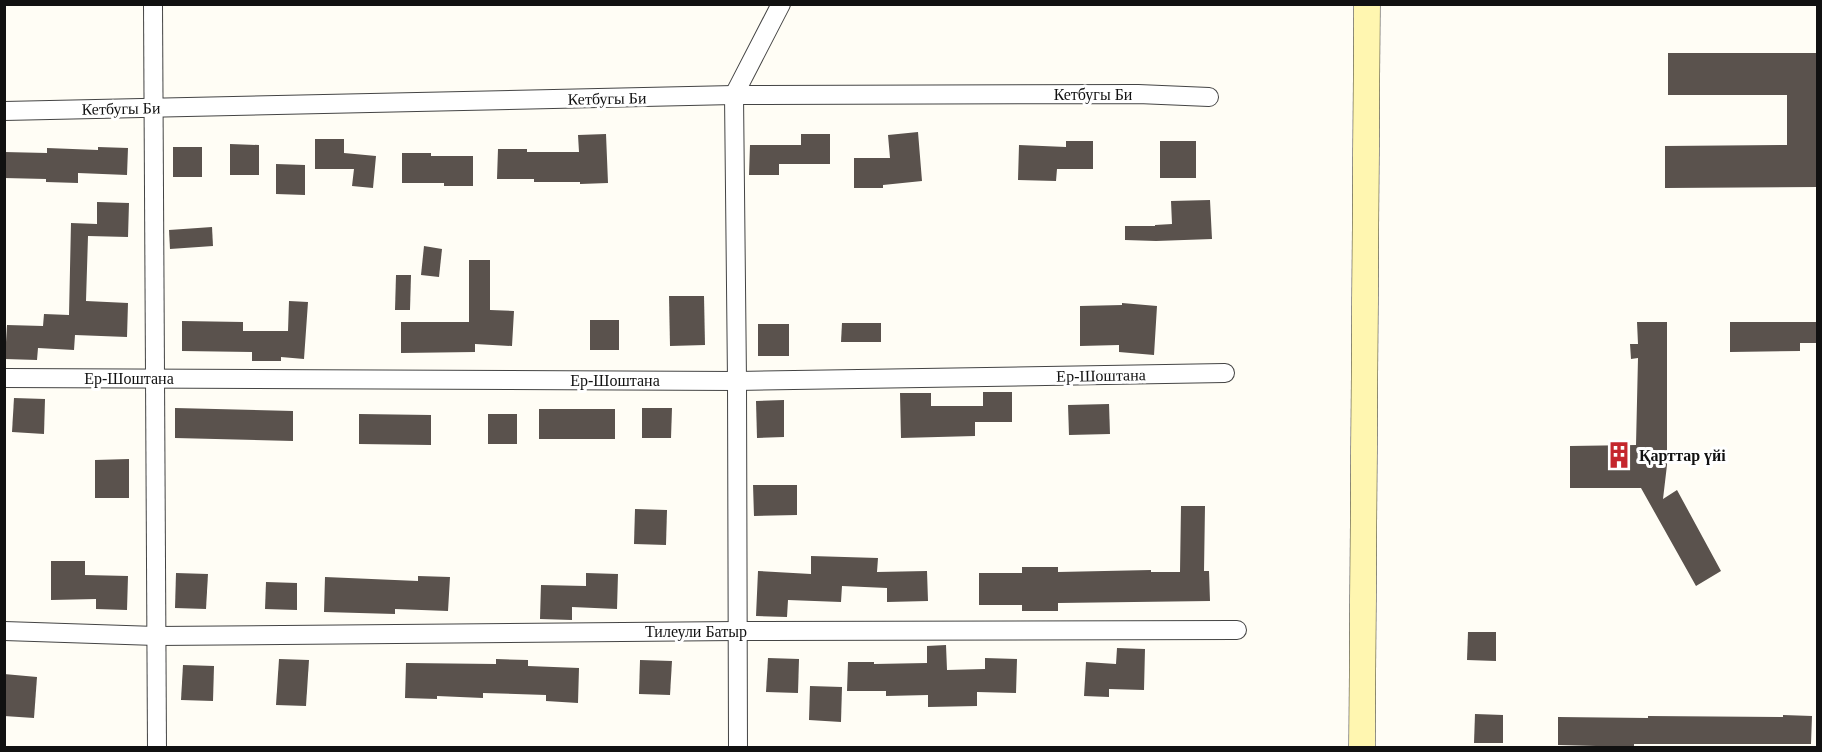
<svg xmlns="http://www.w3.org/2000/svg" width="1822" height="752" font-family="'Times New Roman',serif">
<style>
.building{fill:#5a524d}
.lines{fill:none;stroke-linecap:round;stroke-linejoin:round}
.minor-casing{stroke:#444;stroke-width:20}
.secondary-casing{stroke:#333;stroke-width:27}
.minor{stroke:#fff;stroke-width:18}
.secondary{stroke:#fff6b0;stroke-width:26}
.labels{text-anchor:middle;stroke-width:6;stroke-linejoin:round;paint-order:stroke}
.street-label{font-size:16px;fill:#111;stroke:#fff}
.poi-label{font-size:16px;font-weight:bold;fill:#111;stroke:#fff;text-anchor:start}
</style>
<rect width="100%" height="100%" fill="#fffdf5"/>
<g class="building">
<polygon points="1668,53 1818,53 1818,187 1665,188 1665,146 1787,145 1787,95 1668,95"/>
<polygon points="918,132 922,181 883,185 883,188 854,188 854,158 890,158 888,135"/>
<polygon points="606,134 608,183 580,184 580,182 534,182 534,179 497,179 498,149 527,149 527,152 579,152 578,135"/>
<polygon points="801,134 830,134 830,164 779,164 779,175 749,175 750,145 801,145"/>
<polygon points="315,139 344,139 344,153 376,156 373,188 352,186 354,169 315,169"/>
<polygon points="1066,141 1093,141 1093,169 1057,169 1056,181 1018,180 1019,145 1066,147"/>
<rect x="1160" y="141" width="36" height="37"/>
<polygon points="230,144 259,145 259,175 230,175"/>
<polygon points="98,147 128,148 127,175 78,173 78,183 46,182 46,179 4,178 4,152 47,153 47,148 98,150"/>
<rect x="173" y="147" width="29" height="30"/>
<polygon points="402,153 431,153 431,156 473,156 473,186 444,186 444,183 402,183"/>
<polygon points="276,164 305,165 305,195 276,194"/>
<polygon points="1210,200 1212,239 1156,241 1125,240 1125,226 1155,226 1155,225 1172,224 1171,201"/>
<polygon points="97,202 129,203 128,237 88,236 86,301 128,303 127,337 75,335 74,350 38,348 37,360 5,359 7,325 43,326 44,314 69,315 71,223 97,224"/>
<polygon points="212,227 213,246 170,249 169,230"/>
<polygon points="424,246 442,249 439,277 421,275"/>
<polygon points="469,260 490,260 490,310 514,311 512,346 475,344 475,352 401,353 401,322 469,322"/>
<polygon points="396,275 411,275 410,310 395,310"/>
<polygon points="669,296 704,296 705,345 670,346"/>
<polygon points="289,301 308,302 304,359 281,357 281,361 252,361 252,352 182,351 182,321 243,322 243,331 288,331"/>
<polygon points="1122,303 1157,306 1154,355 1119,352 1119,345 1080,346 1080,306 1122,305"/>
<rect x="590" y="320" width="29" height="30"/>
<polygon points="1637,322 1667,322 1667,465 1663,499 1677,490 1721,571 1696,586 1641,488 1570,488 1570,446 1636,445 1638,358 1631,359 1630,344 1638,344"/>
<polygon points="1730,322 1818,322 1818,343 1800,343 1800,351 1730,352"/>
<polygon points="842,323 881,323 881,342 841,342"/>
<rect x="758" y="324" width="31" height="32"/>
<polygon points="983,392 1012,392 1012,422 975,422 975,436 901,438 900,393 931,393 931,406 983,406"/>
<polygon points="14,398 45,399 44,434 12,432"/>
<polygon points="784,400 784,437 757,438 756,401"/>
<polygon points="1109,404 1110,434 1069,435 1068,405"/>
<polygon points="175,408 293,411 293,441 175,438"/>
<polygon points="642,408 672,408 671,438 642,438"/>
<rect x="539" y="409" width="76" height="30"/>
<polygon points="359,414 431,415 431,445 359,444"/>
<rect x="488" y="414" width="29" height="30"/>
<polygon points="129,459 129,498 95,498 95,460"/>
<polygon points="753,485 797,485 797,515 754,516"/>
<polygon points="1181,506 1205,506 1204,571 1209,571 1210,601 1058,603 1058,611 1022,611 1022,605 979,605 979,573 1022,573 1022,567 1058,567 1058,572 1151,570 1151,572 1180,572"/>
<polygon points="635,509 667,510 666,545 634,544"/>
<polygon points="811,556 878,558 877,572 927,571 928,601 887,602 887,588 842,586 841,602 788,600 787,617 756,616 758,571 811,574"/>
<polygon points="51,561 85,561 85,575 128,576 127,610 96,609 96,599 51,600"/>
<polygon points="176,573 208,574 206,609 175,608"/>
<polygon points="586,573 618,574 617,609 572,607 572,620 540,619 541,585 586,586"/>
<polygon points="418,576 450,577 448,611 395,609 395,614 324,612 325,577 418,581"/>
<polygon points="266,582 297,583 297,610 265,609"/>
<polygon points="1468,632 1496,632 1496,661 1467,660"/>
<polygon points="946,645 947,670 985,669 985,658 1017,659 1016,693 977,692 977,706 928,707 928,695 886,696 886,691 847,691 848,662 874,662 874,664 927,663 927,646"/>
<polygon points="1117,648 1145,649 1144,690 1109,689 1109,697 1084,696 1086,662 1116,664"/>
<polygon points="768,658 799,659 798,693 766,692"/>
<polygon points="279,659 309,660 306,706 276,705"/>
<polygon points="496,659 528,660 528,666 579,668 578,703 546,701 546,695 483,693 483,698 437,696 437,699 405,698 406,663 496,664"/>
<polygon points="640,660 672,661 670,695 639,694"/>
<polygon points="183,665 214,666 213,701 181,700"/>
<polygon points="4,674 37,677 34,718 4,716"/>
<polygon points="810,686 842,687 841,722 809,720"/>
<polygon points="1475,714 1503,715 1503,743 1474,743"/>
<polygon points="1783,715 1812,716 1811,744 1634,744 1634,747 1558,745 1558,717 1648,718 1648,716 1783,717"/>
</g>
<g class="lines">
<defs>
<g id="minor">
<polyline points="153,4 157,748"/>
<polyline points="4,111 734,95 1138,94 1209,97"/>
<polyline points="4,378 737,381 1225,373"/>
<polyline points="4,631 156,636 737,631 1237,630"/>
<polyline points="738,748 737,381 734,95 781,4"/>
</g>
<polyline id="secondary" points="1362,748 1367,4"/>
</defs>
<use href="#minor" class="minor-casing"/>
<use href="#secondary" class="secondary-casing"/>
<use href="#minor" class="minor"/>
<use href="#secondary" class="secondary"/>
</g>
<defs>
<symbol id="building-bare" viewBox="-9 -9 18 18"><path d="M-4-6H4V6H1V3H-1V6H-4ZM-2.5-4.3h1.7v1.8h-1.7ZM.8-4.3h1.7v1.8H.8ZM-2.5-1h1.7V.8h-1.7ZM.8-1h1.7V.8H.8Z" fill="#c4262e" stroke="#fff" stroke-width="2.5" paint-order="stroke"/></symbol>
</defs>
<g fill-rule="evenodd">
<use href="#building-bare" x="1600" y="436" width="38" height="38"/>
</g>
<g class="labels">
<g class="street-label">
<text x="1093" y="100">Кетбугы Би</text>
<text transform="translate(607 98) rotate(-1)" y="6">Кетбугы Би</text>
<text transform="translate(121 108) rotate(-1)" y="6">Кетбугы Би</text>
<text transform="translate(1101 375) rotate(-1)" y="6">Ер-Шоштана</text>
<text x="129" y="384">Ер-Шоштана</text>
<text x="615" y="386">Ер-Шоштана</text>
<text x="696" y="637">Тилеули Батыр</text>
</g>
<g class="poi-label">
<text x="1639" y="461">Қарттар үйі</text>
</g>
</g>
<rect width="1822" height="752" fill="none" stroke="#111111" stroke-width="12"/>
</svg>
